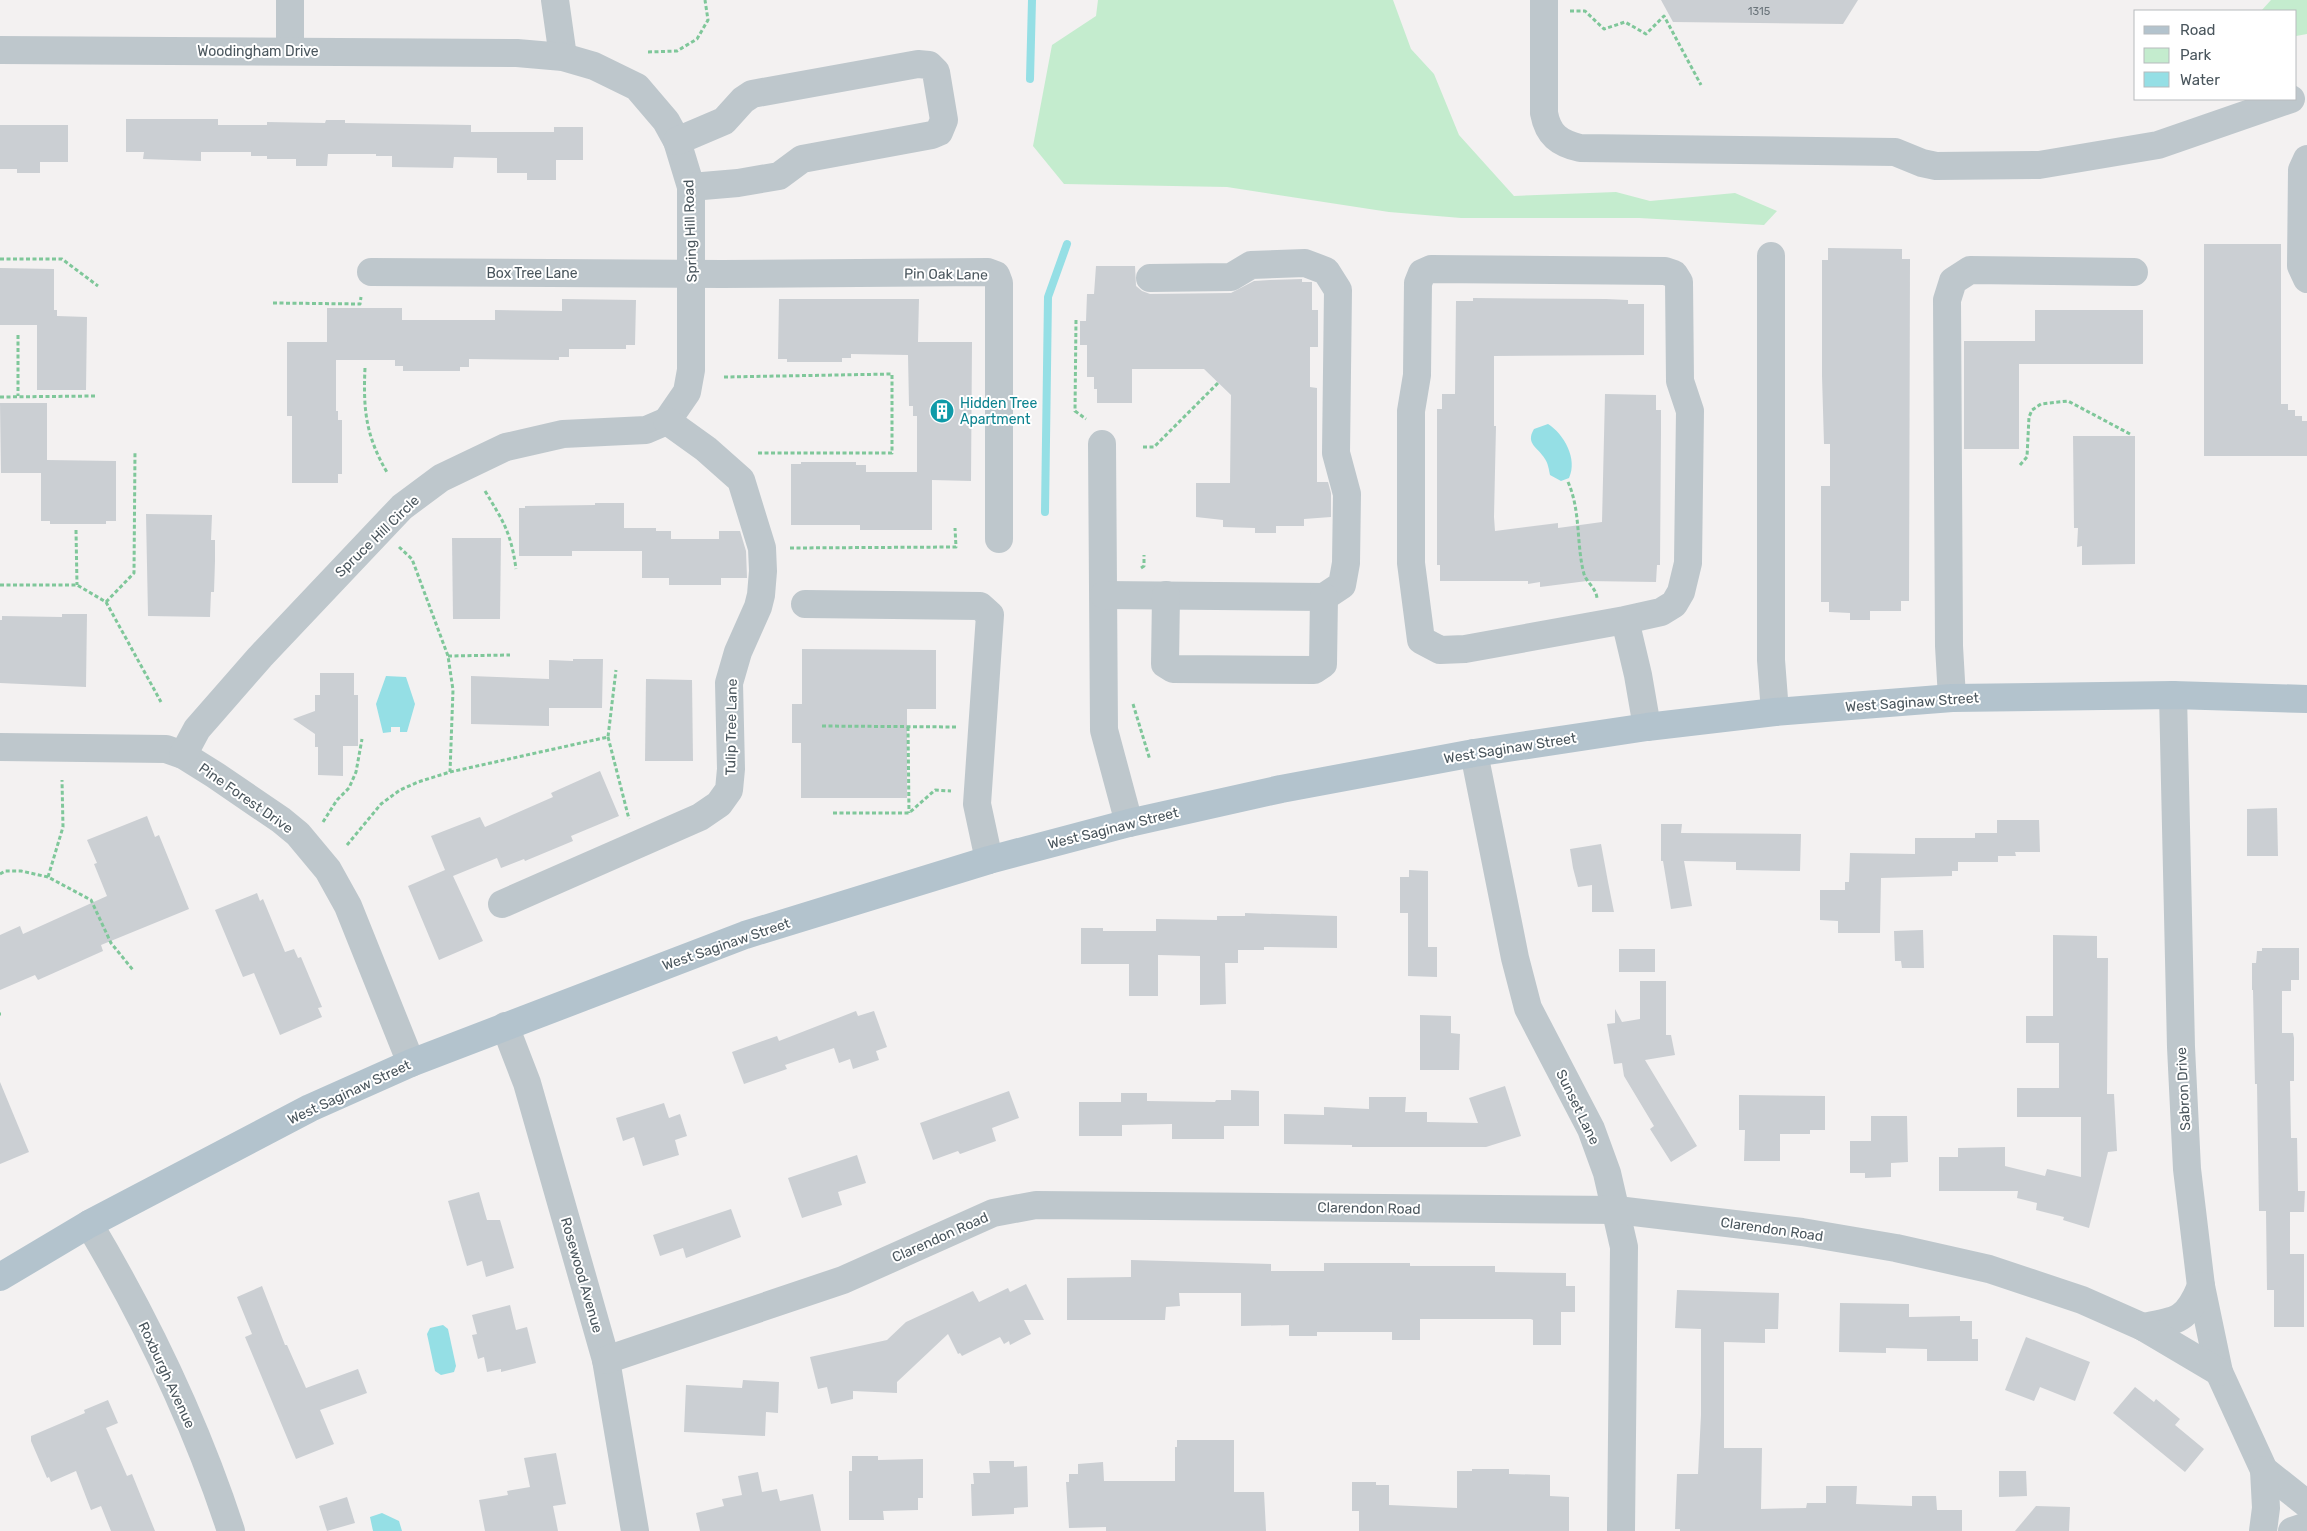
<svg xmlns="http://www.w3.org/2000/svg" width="2307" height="1531" font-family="Rubik,sans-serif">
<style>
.green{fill:#c4ecce}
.water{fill:#95dfe5}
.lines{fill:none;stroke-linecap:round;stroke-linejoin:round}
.stream{stroke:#95dfe5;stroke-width:8}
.building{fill:#cbcfd3}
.path{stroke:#7fc79a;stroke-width:3;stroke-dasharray:4 2.5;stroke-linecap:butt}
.minor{stroke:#bec7cc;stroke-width:28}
.major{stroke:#b3c3cd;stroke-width:28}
.labels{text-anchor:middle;stroke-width:4;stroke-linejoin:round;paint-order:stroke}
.number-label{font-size:11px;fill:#6a747a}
.street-label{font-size:14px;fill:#4a565d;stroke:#fff}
.culture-label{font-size:14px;fill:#0d838f;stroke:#fff;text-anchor:start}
</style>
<rect width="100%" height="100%" fill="#f3f1f1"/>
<g class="green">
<polygon points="1098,0 1393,0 1411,49 1434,74 1459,135 1514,196 1616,192 1650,201 1735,193 1777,211 1764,225 1639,218 1461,218 1389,212 1227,187 1064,184 1033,146 1052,45 1096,16"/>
<polygon points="2271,0 2307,0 2307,34 2296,36 2296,11 2261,11"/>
</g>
<g class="water">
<path d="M1548,424C1564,434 1578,459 1569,478L1561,481L1550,475C1549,470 1548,463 1545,459C1538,447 1525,444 1534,429Z"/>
<polygon points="386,676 406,677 415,704 407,732 400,732 400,727 391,727 391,732 383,733 376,704"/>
<polygon points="443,1325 448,1329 456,1366 454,1372 441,1375 435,1371 427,1334 430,1328"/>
<polygon points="382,1513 399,1521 402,1531 373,1531 370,1517"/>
</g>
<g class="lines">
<g class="stream">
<polyline points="1030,79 1032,0"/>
<polyline points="1045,512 1048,297 1067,244"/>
</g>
</g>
<g class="building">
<polygon points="1661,0 1858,0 1843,24 1673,22"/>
<polygon points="126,119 218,119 218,125 267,125 267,122 325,123 326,120 345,120 345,123 471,125 471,132 554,132 554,127 583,127 583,160 556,160 556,180 527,180 527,173 497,173 497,158 454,157 453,168 392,167 392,156 376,156 376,154 328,154 327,166 296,166 296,159 267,159 267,156 251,156 251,152 201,152 201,161 143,159 144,152 126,152"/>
<polygon points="0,125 68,125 68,162 40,162 40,173 17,173 17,169 0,169"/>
<polygon points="2204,244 2281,244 2281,404 2288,404 2288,410 2295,410 2295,416 2302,416 2302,421 2307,421 2307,456 2204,456"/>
<polygon points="1828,248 1902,249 1902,259 1910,259 1909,601 1901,601 1901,611 1870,611 1870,620 1850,620 1850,613 1829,612 1829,602 1821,602 1821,486 1830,486 1830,444 1824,444 1822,376 1822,260 1828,260"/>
<polygon points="1096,266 1135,266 1136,286 1142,291 1150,294 1231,293 1254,281 1270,280 1302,279 1302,282 1312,282 1312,310 1318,310 1318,347 1310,347 1310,387 1317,388 1317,482 1328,482 1331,493 1331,517 1304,519 1304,526 1276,526 1276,533 1255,533 1255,528 1223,527 1223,520 1196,517 1196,483 1230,483 1231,395 1204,369 1132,369 1132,403 1097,403 1097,389 1094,389 1094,377 1087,377 1087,345 1080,345 1080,321 1086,321 1087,294 1094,294"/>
<polygon points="0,268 54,269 54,310 57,310 57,316 87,317 86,390 37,390 37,325 0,325"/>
<polygon points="1473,298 1606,299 1628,300 1628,304 1644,304 1644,355 1494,356 1494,426 1496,426 1494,517 1495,531 1558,523 1558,528 1602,522 1605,394 1656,395 1656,410 1661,410 1661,433 1660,565 1657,565 1656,582 1587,581 1540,587 1540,582 1528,584 1528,581 1440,581 1440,565 1437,565 1437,409 1442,409 1442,394 1455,394 1456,301 1473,301"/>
<polygon points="562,299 636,300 635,345 626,345 626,349 569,349 569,357 559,357 559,360 469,359 469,367 460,367 460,371 403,371 403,366 395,366 395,360 336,360 336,411 338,411 338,420 342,420 342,474 338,474 338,483 292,483 292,416 287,416 287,342 327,342 327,308 402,308 402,320 495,320 495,310 562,311"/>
<polygon points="779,299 919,299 918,342 972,342 971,481 932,480 932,530 860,530 860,525 791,525 791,464 801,464 801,462 856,462 856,465 866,465 866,472 917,472 917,416 913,416 913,406 909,406 908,355 851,354 851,358 842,358 842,362 787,362 787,359 778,359"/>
<polygon points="2035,310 2143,310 2143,364 2019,364 2019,449 1964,449 1964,341 2035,341"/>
<polygon points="0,403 47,403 47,460 116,461 116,521 106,521 106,524 50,524 50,521 41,521 41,473 1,473"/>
<polygon points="2073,436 2135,436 2135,564 2082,565 2082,546 2077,547 2078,528 2074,528"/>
<polygon points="595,503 624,503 624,528 656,528 656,531 671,531 671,539 719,539 719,531 740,531 746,551 747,578 721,578 721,585 669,585 669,578 642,578 642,551 572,551 572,556 519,556 519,508 525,508 525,506 595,505"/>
<polygon points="146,514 212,515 211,540 215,540 215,561 214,592 211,592 210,617 148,616"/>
<polygon points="452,538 501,538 500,619 453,619"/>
<polygon points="62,614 87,614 86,687 0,683 0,620 2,620 2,616 62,617"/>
<polygon points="802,649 936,650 936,709 907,709 907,798 801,798 801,743 792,743 792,704 802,704"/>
<polygon points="573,659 603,659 602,708 549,708 549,726 471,724 471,676 549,679 549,660 573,661"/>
<polygon points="320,673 354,673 354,695 358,695 358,746 343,746 343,776 318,775 318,747 315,747 315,734 293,719 315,711 315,695 320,695"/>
<polygon points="646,679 692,680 693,761 645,761"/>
<polygon points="600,771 619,816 571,836 573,841 525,861 524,859 501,868 497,858 453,876 483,941 439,960 408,886 445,870 431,836 480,817 485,827 553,797 551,793"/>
<polygon points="2277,808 2278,856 2247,856 2247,809"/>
<polygon points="147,816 155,837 159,835 189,909 101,945 103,951 38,980 35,975 0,990 0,935 20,926 23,934 107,896 94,864 97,863 87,840"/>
<polygon points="1997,820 2039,820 2040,852 2015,852 2016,856 1998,856 1998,862 1958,862 1958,871 1952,871 1952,876 1881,878 1880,933 1838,933 1838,921 1820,920 1820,890 1845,890 1845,882 1849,882 1850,853 1915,854 1915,838 1975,838 1975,833 1997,833"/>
<polygon points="1661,824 1682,824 1681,833 1801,834 1800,871 1736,870 1736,862 1684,861 1692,906 1671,909 1663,861 1661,861"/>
<polygon points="1601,844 1608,882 1614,912 1592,912 1592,885 1578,887 1573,868 1570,849"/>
<polygon points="1409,870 1428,871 1428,947 1437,947 1437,977 1408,976 1408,913 1400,913 1400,877 1409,877"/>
<polygon points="257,893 260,901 263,899 285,952 294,949 298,958 301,957 322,1007 318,1008 322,1017 280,1035 254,973 243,977 215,910"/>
<polygon points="1245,913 1337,916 1337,948 1264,947 1264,950 1238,950 1238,963 1225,963 1226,1004 1200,1005 1200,956 1158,955 1158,996 1129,996 1129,964 1081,964 1081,928 1103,928 1103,931 1156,931 1156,919 1217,920 1217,916 1245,916"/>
<polygon points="1923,930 1924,968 1902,968 1901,961 1895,961 1894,931"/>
<polygon points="2053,935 2097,936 2097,958 2108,958 2107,1094 2114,1094 2117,1151 2108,1152 2089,1228 2063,1220 2064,1217 2036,1210 2037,1203 2017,1198 2018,1191 1939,1191 1939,1157 1958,1157 1958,1148 2005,1147 2005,1166 2045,1176 2047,1169 2081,1177 2081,1117 2017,1117 2017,1088 2059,1088 2059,1043 2026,1043 2026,1016 2053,1016"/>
<polygon points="2262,948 2299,948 2299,980 2291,980 2291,991 2282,991 2282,1033 2293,1033 2294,1038 2294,1081 2290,1081 2291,1138 2297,1138 2298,1191 2305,1191 2304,1212 2290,1212 2290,1254 2304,1254 2304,1327 2274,1327 2274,1290 2267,1290 2266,1211 2259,1211 2257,1084 2255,1084 2253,990 2252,990 2252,963 2256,963 2257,951 2262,951"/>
<rect x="1619" y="949" width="36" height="23"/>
<polygon points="1640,981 1666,981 1666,1035 1671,1035 1675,1055 1645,1060 1697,1146 1671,1162 1650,1129 1654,1126 1624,1076 1622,1063 1614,1064 1607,1024 1615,1023 1615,1009 1622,1022 1640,1019"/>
<polygon points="856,1011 858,1016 874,1011 887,1047 876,1051 879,1060 853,1069 850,1059 839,1063 834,1048 785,1065 787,1069 744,1084 732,1052 777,1036 779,1041"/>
<polygon points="1420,1015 1451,1016 1451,1033 1460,1034 1459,1070 1420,1070"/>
<polygon points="0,1082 29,1152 0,1164"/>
<polygon points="1505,1086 1521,1136 1486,1147 1352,1147 1352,1145 1284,1144 1284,1114 1324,1115 1324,1107 1369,1109 1369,1097 1406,1097 1405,1112 1427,1112 1427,1122 1478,1123 1469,1098"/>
<polygon points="1231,1090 1259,1091 1259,1126 1224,1126 1224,1139 1172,1139 1172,1124 1122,1125 1122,1136 1079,1136 1079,1102 1121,1102 1121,1093 1147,1093 1147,1101 1215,1102 1216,1100 1231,1100"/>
<polygon points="1009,1091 1019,1118 992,1128 996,1141 960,1154 958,1151 933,1160 920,1123"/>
<polygon points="1739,1095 1825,1096 1825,1130 1810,1130 1810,1134 1780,1134 1780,1161 1744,1161 1745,1130 1739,1130"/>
<polygon points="664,1103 669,1118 680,1114 687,1136 675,1140 679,1155 643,1166 634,1137 623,1141 616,1118"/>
<polygon points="1871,1116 1907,1116 1908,1162 1891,1163 1891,1177 1865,1178 1865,1173 1850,1173 1850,1141 1871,1141"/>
<polygon points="857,1155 866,1183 838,1192 842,1205 802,1218 788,1178"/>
<polygon points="479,1192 487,1220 500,1220 514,1268 486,1277 482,1261 467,1266 448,1201"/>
<polygon points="731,1209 741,1237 686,1258 683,1248 660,1256 653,1235"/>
<polygon points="1131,1260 1271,1264 1271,1271 1324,1271 1324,1263 1410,1263 1410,1266 1495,1266 1495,1272 1566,1273 1566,1286 1575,1286 1575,1312 1561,1312 1561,1345 1533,1345 1533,1320 1531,1319 1420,1319 1420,1340 1392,1340 1392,1332 1317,1332 1317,1336 1289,1336 1289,1325 1241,1326 1241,1293 1179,1293 1180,1306 1166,1307 1165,1320 1067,1320 1067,1278 1131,1277"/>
<polygon points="1026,1284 1044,1320 1024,1320 1031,1334 1010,1345 1009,1341 1004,1344 1000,1337 962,1356 960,1353 958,1354 948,1334 897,1382 897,1393 853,1391 853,1399 831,1404 827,1387 818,1389 810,1357 887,1340 906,1322 973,1291 979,1302 1008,1288 1010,1292"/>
<polygon points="262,1286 285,1345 287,1345 306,1388 358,1369 367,1393 320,1410 334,1444 296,1459 245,1337 252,1334 237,1297"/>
<polygon points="1677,1290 1779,1293 1778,1329 1765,1329 1765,1343 1724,1342 1724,1448 1762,1448 1761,1509 1806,1508 1807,1503 1826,1503 1826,1486 1857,1486 1856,1504 1912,1506 1912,1496 1936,1496 1937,1510 1962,1510 1962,1531 1680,1531 1680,1529 1675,1529 1677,1474 1698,1474 1701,1415 1701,1329 1675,1328"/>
<polygon points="1840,1303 1909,1304 1909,1317 1960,1316 1960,1321 1972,1321 1972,1339 1978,1339 1978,1361 1927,1361 1927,1349 1886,1348 1886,1353 1839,1352"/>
<polygon points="510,1305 516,1330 527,1327 536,1363 501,1372 501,1369 487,1372 484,1357 478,1359 472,1335 477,1334 472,1315"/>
<polygon points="2026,1337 2090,1362 2075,1401 2040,1387 2034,1401 2005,1390"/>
<polygon points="743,1380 779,1382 778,1413 766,1412 765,1436 684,1432 686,1385 742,1388"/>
<polygon points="2135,1387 2154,1402 2156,1399 2180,1419 2175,1425 2204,1449 2185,1472 2113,1413"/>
<polygon points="108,1400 118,1423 106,1428 127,1476 132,1474 155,1531 111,1531 101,1506 91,1510 76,1471 51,1482 49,1477 47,1478 31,1441 31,1436 85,1413 84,1410"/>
<polygon points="1177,1440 1234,1440 1234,1492 1264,1492 1266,1531 1106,1531 1106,1527 1069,1528 1066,1482 1069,1482 1069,1474 1078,1474 1078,1464 1103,1462 1104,1481 1175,1481 1175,1447 1177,1447"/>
<polygon points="556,1453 566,1504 553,1506 558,1531 485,1531 479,1500 508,1495 507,1491 530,1487 524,1458"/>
<polygon points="852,1456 878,1456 878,1460 923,1459 923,1498 918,1498 918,1510 883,1511 884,1520 849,1520 849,1471 852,1471"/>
<polygon points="989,1461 1014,1461 1014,1467 1027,1466 1028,1507 1014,1508 1014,1514 972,1516 971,1484 974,1484 973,1473 990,1473"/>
<polygon points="1472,1469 1509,1469 1509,1474 1550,1475 1550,1496 1569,1497 1569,1531 1359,1531 1359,1511 1352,1511 1352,1482 1376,1482 1376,1485 1389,1485 1389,1505 1457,1508 1457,1471 1472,1471"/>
<polygon points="1999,1471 2026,1471 2027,1496 1999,1497"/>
<polygon points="758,1472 762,1492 777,1489 780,1501 813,1494 821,1531 700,1531 696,1513 724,1506 722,1499 742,1495 738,1476"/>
<polygon points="347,1497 355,1523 327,1531 319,1506"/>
<polygon points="2036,1506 2070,1507 2069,1531 2015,1531"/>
</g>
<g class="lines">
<g class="path">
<polyline points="1570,11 1585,11 1604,29 1625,22 1646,34 1664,16 1701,85"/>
<polyline points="648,52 677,51 697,39 708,20 705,0"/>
<polyline points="0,259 62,259 98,286"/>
<polyline points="273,303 360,304 361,297"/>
<polyline points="1076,320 1075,411 1086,419"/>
<polyline points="18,335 18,396"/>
<path d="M365,368C363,410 366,437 388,474"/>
<polyline points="724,377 892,374 892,453 758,453"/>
<polyline points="0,397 96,396"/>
<polyline points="1143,447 1154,447 1218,383"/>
<polyline points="2020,465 2027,457 2029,417 2032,410 2041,404 2068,401 2130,434"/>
<path d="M1568,482C1581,511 1576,544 1584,574C1587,583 1596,588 1597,598"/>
<path d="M485,491C503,521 511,532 516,569"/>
<polyline points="76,530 77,585"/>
<polyline points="399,547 412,559 448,656 453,690 450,772"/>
<polyline points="790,548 956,547 955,528"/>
<polyline points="1141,568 1144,566 1144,555"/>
<polyline points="0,585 77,585 106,602 161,702"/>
<polyline points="106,602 134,573 135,451"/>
<polyline points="448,656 510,655"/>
<polyline points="1133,704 1150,760"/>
<polyline points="822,726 956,727"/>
<polyline points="908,727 909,813"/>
<polyline points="608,737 629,819"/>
<polyline points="833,813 909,813 935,790 951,791"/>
<polyline points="323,822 337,800 349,788 356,772 362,739"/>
<polyline points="347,845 381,804 400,790 418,782 450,772 608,737 616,670"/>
<polyline points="0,874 5,871 21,871 48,877 91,900 111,943 133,970"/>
<polyline points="48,877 63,827 62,780"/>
<polyline points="0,1014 1,1014"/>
</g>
<g class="minor">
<polyline points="290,0 290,51"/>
<polyline points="555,0 563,57"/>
<path d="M1544,0V113C1548,135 1559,143 1580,148L1895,152L1922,163L1936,166L2039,165L2158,145L2291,99"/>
<polyline points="0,50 517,53 563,57 594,66 637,87 666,121 677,141 691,187 691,370 687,392 667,421"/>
<polyline points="677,141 724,121 743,100 752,94 918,64 929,65 936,72 944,120 939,132 932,135 802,159 779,176 738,183 691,187"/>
<polyline points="2307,159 2302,170 2301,266 2307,279"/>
<polyline points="1771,256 1771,660 1775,712"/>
<polyline points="371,272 722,274 988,272 996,275 999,283 999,539"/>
<polyline points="1102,444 1104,730 1129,823"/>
<polyline points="1104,595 1324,597 1342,585 1346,563 1347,494 1336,453 1338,290 1326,271 1305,263 1251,265 1231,277 1150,278"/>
<polyline points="1166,595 1165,664 1173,669 1314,670 1323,664 1324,597"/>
<polyline points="805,604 980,606 990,615 977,804 989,860"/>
<polyline points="1625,620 1661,612 1674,604 1681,592 1688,563 1690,411 1680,381 1679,282 1674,274 1665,271 1431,269 1422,273 1418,283 1417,375 1411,411 1411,563 1421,640 1440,650 1465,649 1625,620 1638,675 1647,727"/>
<polyline points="2173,695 2181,1047 2187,1169 2201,1286 2219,1372 2264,1470 2307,1504"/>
<polyline points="1952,698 1949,646 1947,300 1953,281 1970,270 2134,272"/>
<polyline points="0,747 166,749 183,755 215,775 281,820 298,834 328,870 348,906 411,1063"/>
<polyline points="1474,753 1515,958 1528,1008 1591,1129 1607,1173 1624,1247 1621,1531"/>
<polyline points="183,755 197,729 260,657 402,507 441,478 506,447 563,434 646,430 667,421"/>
<polyline points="502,904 700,817 719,804 729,790 731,769 729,683 738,652 758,607 761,595 763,571 762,548 741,480 706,449 667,421"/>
<polyline points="505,1026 527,1083 606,1360 635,1531"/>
<path d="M89,1224C147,1321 196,1424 231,1531"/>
<path d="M2143,1327C2178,1321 2187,1320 2201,1286"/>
<polyline points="606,1360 843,1280 993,1213 1036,1205 1617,1210 1802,1232 1896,1248 1989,1269 2082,1300 2143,1327 2219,1372"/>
<polyline points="2263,1531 2266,1508 2264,1470"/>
<polyline points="2292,1531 2307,1526"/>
</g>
<polyline class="major" points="0,1277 89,1224 310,1108 411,1063 745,935 989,860 1129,823 1281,789 1474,753 1647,727 1775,712 1952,698 2173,695 2307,699"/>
</g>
<defs>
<symbol id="building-disc" viewBox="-11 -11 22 22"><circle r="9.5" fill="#0f9aa8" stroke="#fff"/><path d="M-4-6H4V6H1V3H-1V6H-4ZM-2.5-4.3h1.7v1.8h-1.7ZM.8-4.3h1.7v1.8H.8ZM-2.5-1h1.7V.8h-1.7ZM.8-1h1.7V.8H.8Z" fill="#fff"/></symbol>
</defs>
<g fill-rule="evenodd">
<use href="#building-disc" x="928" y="397" width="28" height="28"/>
</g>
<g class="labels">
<g class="number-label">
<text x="1759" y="15">1315</text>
</g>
<g class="street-label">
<text x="258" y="56">Woodingham Drive</text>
<text transform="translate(690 231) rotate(-92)" y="5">Spring Hill Road</text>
<text x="532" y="278">Box Tree Lane</text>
<text transform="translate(946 274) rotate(1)" y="5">Pin Oak Lane</text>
<text transform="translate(377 536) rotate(-44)" y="5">Spruce Hill Circle</text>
<text transform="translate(1912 702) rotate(-4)" y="5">West Saginaw Street</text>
<text transform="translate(731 727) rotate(-89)" y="5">Tulip Tree Lane</text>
<text transform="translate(1510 748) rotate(-9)" y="5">West Saginaw Street</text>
<text transform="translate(246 798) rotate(35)" y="5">Pine Forest Drive</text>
<text transform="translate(1113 828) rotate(-14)" y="5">West Saginaw Street</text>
<text transform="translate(726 944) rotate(-19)" y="5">West Saginaw Street</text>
<text transform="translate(2183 1089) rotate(-93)" y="5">Sabron Drive</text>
<text transform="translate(349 1092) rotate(-25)" y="5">West Saginaw Street</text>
<text transform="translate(1578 1107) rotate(64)" y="5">Sunset Lane</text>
<text transform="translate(1369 1208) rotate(1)" y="5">Clarendon Road</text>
<text transform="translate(1772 1229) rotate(8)" y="5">Clarendon Road</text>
<text transform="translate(940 1237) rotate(-24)" y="5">Clarendon Road</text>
<text transform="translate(582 1275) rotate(74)" y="5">Rosewood Avenue</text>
<text transform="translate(167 1375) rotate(65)" y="5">Roxburgh Avenue</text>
</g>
<g class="culture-label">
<text x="960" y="408">Hidden Tree<tspan x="960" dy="16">Apartment</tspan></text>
</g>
</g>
<rect x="2134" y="10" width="162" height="90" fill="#ffffff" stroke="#b7bbbe"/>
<rect x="2144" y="26" width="25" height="8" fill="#b3c3cd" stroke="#b7bbbe"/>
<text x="2180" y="35" font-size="15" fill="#4a565d">Road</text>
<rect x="2144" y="48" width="25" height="15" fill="#c4ecce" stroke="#b7bbbe"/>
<text x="2180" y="60" font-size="15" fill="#4a565d">Park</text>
<rect x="2144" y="72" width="25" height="15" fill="#95dfe5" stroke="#b7bbbe"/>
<text x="2180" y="85" font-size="15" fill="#4a565d">Water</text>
</svg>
